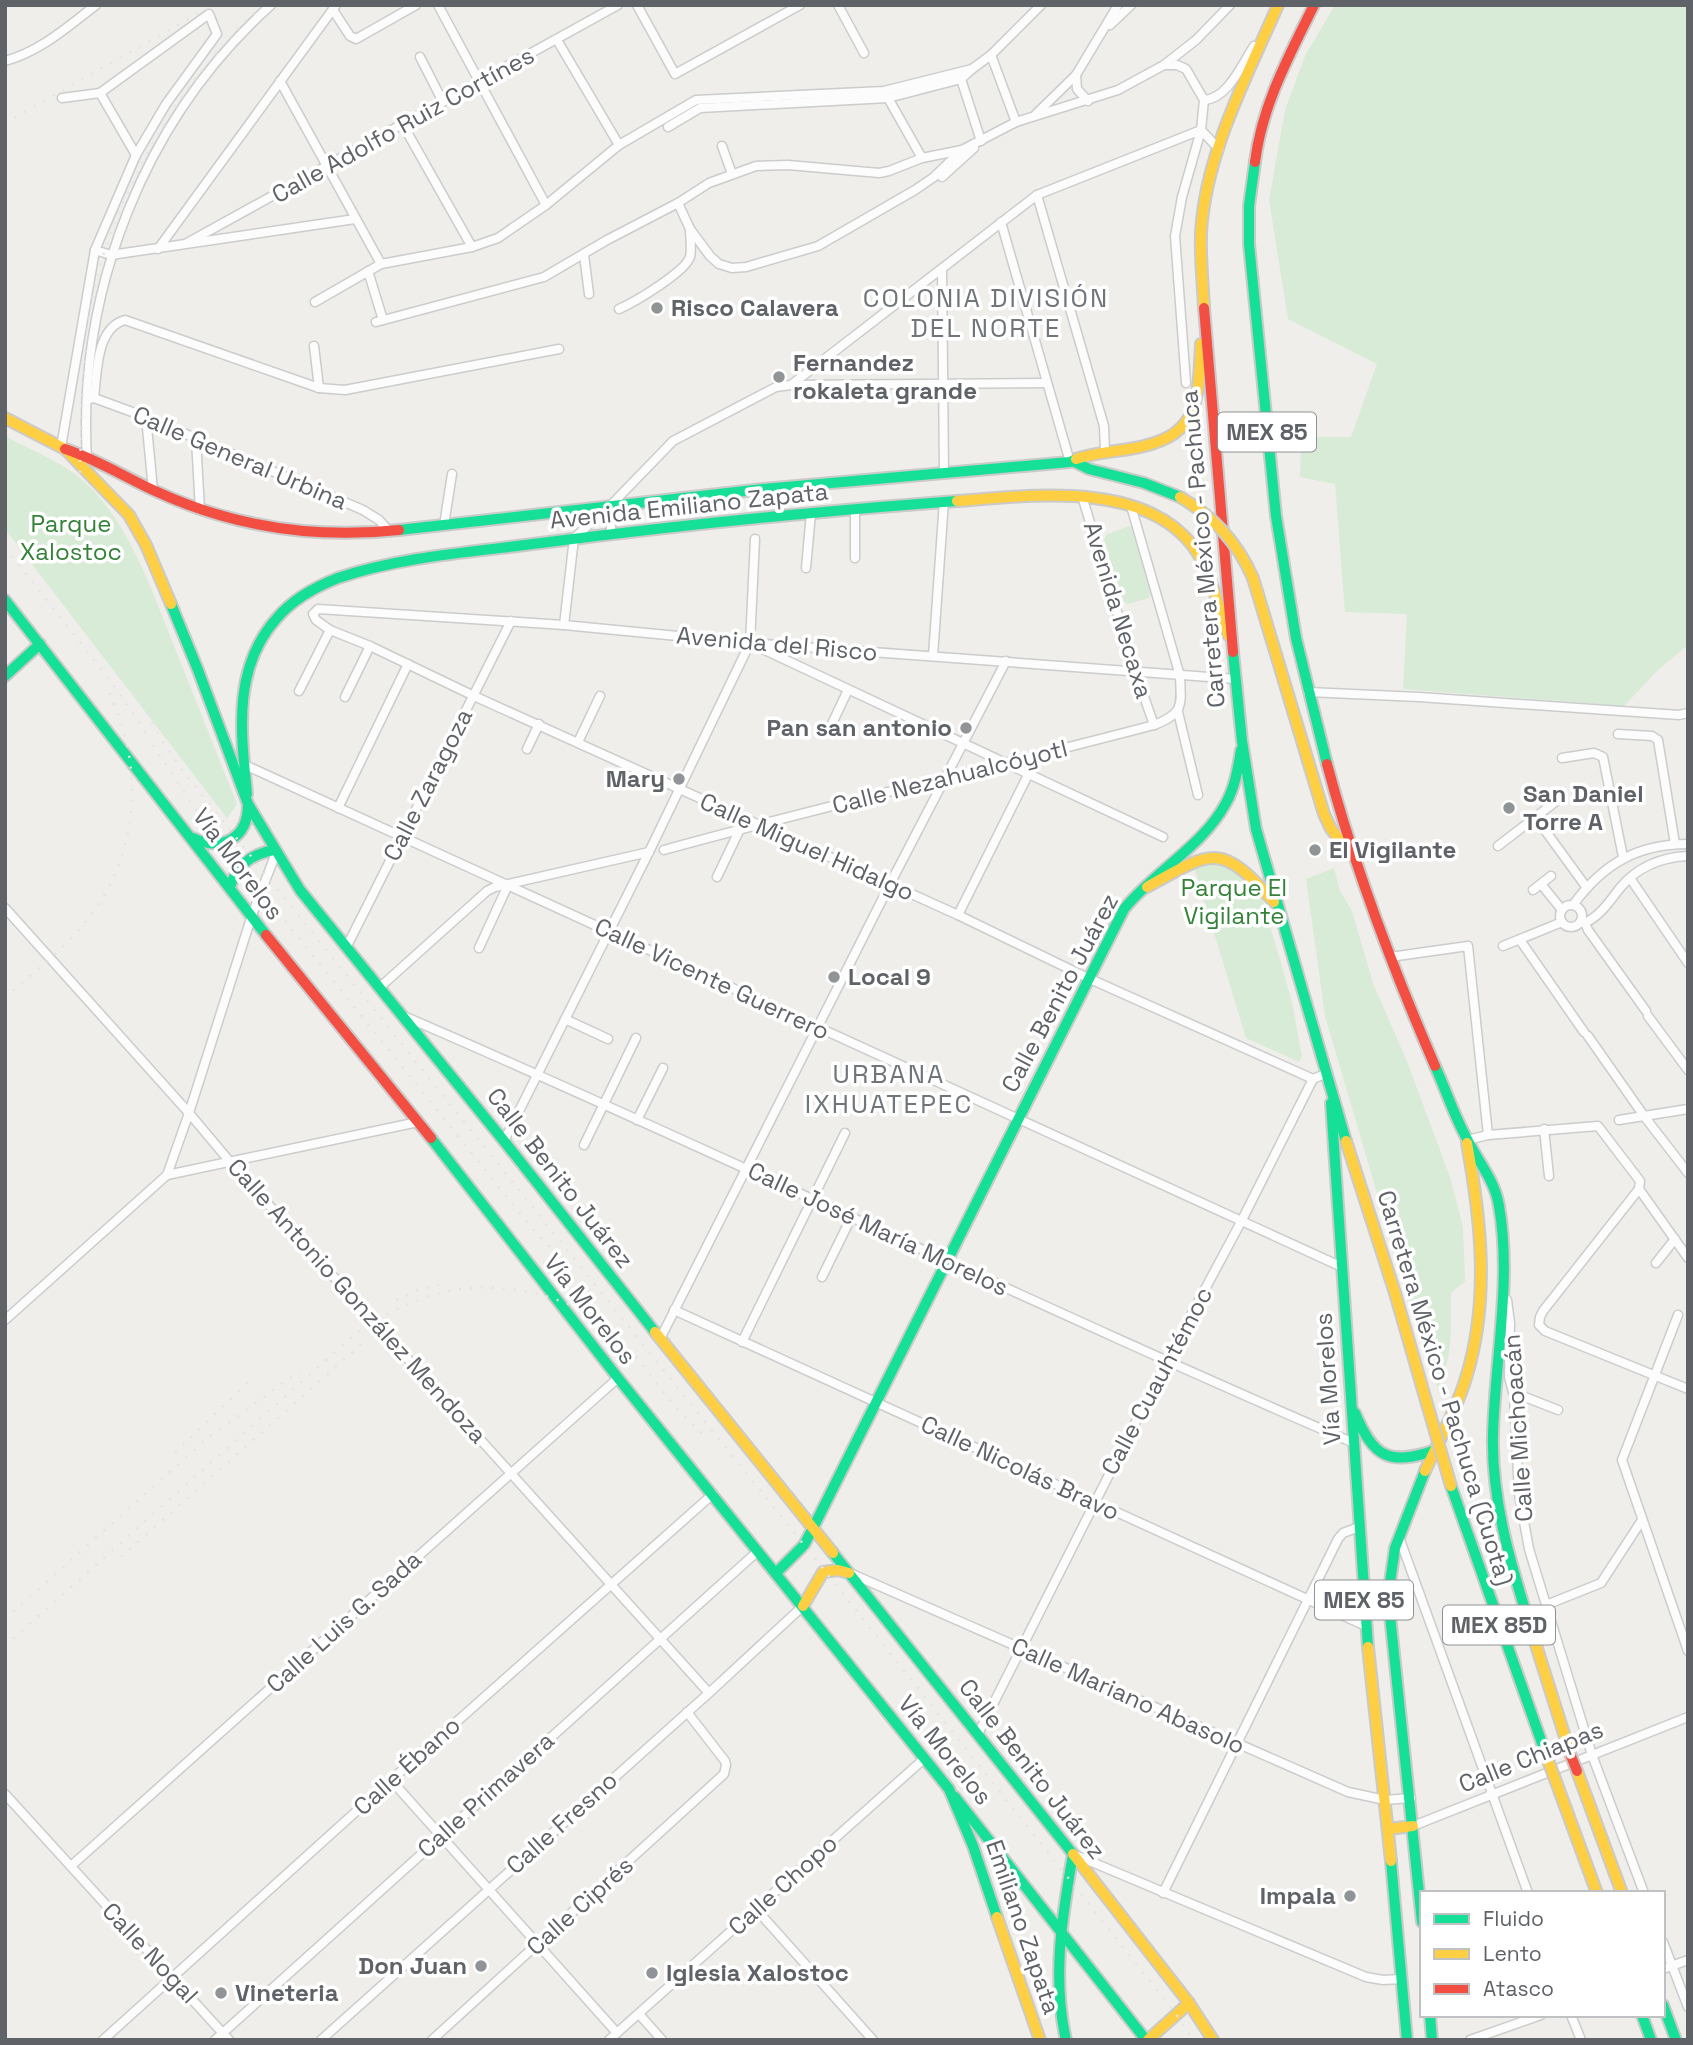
<svg xmlns="http://www.w3.org/2000/svg" width="1693" height="2045" font-family="'Space Grotesk',sans-serif">
<style>
.green{fill:#d8ebd6}
.lines{fill:none;stroke-linecap:round;stroke-linejoin:round}
.street-casing{stroke:#cbcccc;stroke-width:11}
.fast-casing{stroke:#cacacb;stroke-width:14}
.slow-casing{stroke:#cacacb;stroke-width:14}
.jam-casing{stroke:#cacacb;stroke-width:14}
.street{stroke:#fdfcfc;stroke-width:8}
.fast{stroke:#16e098;stroke-width:10}
.slow{stroke:#ffcf43;stroke-width:10}
.jam{stroke:#f24e42;stroke-width:10}
.rail{stroke:#e4e4e4;stroke-width:2.5;stroke-dasharray:2 9;stroke-linecap:butt}
.slow-bridge-casing{stroke:#cacacb;stroke-width:14;stroke-linecap:butt}
.jam-bridge-casing{stroke:#cacacb;stroke-width:14;stroke-linecap:butt}
.slow-bridge{stroke:#ffcf43;stroke-width:10}
.jam-bridge{stroke:#f24e42;stroke-width:10}
.poi-dot{fill:#919496;stroke:#fff;stroke-width:2.5}
.labels{text-anchor:middle;stroke-width:7;stroke-linejoin:round;paint-order:stroke}
.shield{fill:#fff;stroke:#8f9295;stroke-width:2}
.shield-label{font-size:23px;font-weight:bold;fill:#5f6368}
.street-label{font-size:24px;fill:#5f6368;stroke:#fff}
.poi-label{font-size:24px;font-weight:bold;fill:#5f6368;stroke:#fff;text-anchor:start}
.park-label{font-size:24px;fill:#348238;stroke:#fff}
.neighbourhood-label{font-size:26px;letter-spacing:2px;fill:#70757a;stroke:#fff}
</style>
<rect width="100%" height="100%" fill="#efeeea"/>
<g class="green">
<polygon points="1335,5 1688,5 1688,645 1658,670 1624,706 1403,689 1407,614 1345,612 1335,484 1300,477 1301,437 1351,437 1377,364 1288,319 1269,200 1285,110 1305,56"/>
<path d="M5,436C27,448 52,458 72,472C109,498 131,543 149,583L237,804L227,818L5,529Z"/>
<polygon points="1129,526 1133,528 1153,592 1149,598 1128,604 1123,601 1104,540 1106,535"/>
<polygon points="1203,861 1228,861 1259,887 1292,1002 1302,1056 1299,1062 1246,1038 1194,867"/>
<path d="M1334,868L1340,891L1352,911L1373,983L1408,1064L1450,1177L1463,1227L1465,1281L1451,1293C1451,1329 1453,1356 1438,1389L1412,1312L1325,1016L1306,879Z"/>
</g>
<g class="lines">
<defs>
<g id="street">
<polyline points="438,5 546,205"/>
<polyline points="637,5 675,74 800,5"/>
<polyline points="838,5 864,53"/>
<polyline points="333,10 350,36 356,39 416,5"/>
<polyline points="1110,25 1131,5"/>
<polyline points="557,40 619,145"/>
<polyline points="991,55 1016,122"/>
<polyline points="420,57 443,102"/>
<path d="M5,61C41,51 67,27 96,5"/>
<polyline points="1164,65 1177,65 1186,69 1204,100 1201,130 1182,197 1175,236 1186,383"/>
<polyline points="1076,75 1077,89 1088,101"/>
<polyline points="961,79 981,141"/>
<polyline points="280,81 381,264"/>
<polyline points="100,93 136,155"/>
<polyline points="888,98 922,158"/>
<path d="M1204,100C1228,99 1242,64 1254,46"/>
<polyline points="1036,114 1076,75 1118,5"/>
<polyline points="403,125 472,247"/>
<polyline points="668,127 700,108 888,98 961,79 972,69"/>
<polyline points="722,146 732,174"/>
<polyline points="942,177 974,148"/>
<polyline points="1037,195 1104,426 1105,452"/>
<polyline points="678,203 690,229 710,256 719,264 732,268 746,267 818,246 915,190 934,177 962,150"/>
<polyline points="1001,222 1070,462"/>
<polyline points="187,243 618,5"/>
<polyline points="158,249 336,5"/>
<polyline points="95,250 111,255 355,219"/>
<polyline points="584,255 589,294"/>
<polyline points="942,269 944,473"/>
<polyline points="368,271 383,320"/>
<polyline points="315,302 381,264 472,247 498,238 546,205 619,145 696,100 884,91 972,69 991,55 1041,5"/>
<path d="M619,309C635,302 685,272 690,257C692,249 690,237 690,229"/>
<polyline points="376,322 544,277 607,240 678,203 709,183 756,166 788,165 879,173 889,171 922,158 962,150 1016,122 1118,90 1164,65 1196,40 1230,5"/>
<polyline points="314,346 319,388"/>
<polyline points="791,385 1046,383"/>
<path d="M94,398C97,373 96,328 125,320L319,388L345,390L559,349"/>
<polyline points="89,399 94,398 146,417 363,510 379,520 389,531"/>
<polyline points="146,417 153,490"/>
<polyline points="196,439 200,510"/>
<polyline points="61,447 95,250 136,155 166,104 217,34 209,14 100,93 62,98"/>
<path d="M87,459C77,290 145,118 271,5"/>
<polyline points="1082,496 1135,671 1154,725"/>
<polyline points="611,505 611,533"/>
<polyline points="855,510 855,558"/>
<polyline points="444,525 452,474"/>
<polyline points="806,568 811,513"/>
<polyline points="564,625 574,538 611,505 673,441 776,387 791,385 1037,195 1201,130 1219,149"/>
<polyline points="754,645 1163,837"/>
<polyline points="933,656 944,501"/>
<polyline points="1236,679 750,643 564,625 318,609 313,614 316,620 330,630 370,646 474,696 958,915 1088,978 1313,1079"/>
<polyline points="299,691 330,630"/>
<polyline points="1308,692 1419,697 1679,715 1688,713"/>
<polyline points="345,697 370,646"/>
<polyline points="1178,712 1198,795"/>
<polyline points="828,732 848,690"/>
<polyline points="1618,734 1652,736 1658,740 1675,844"/>
<polyline points="578,742 600,696"/>
<polyline points="527,749 539,724"/>
<polyline points="1562,758 1594,753 1603,757 1623,857"/>
<polyline points="240,766 245,765 1342,1267"/>
<polyline points="338,808 408,664"/>
<polyline points="1536,818 1587,888"/>
<polyline points="1498,846 1559,799"/>
<path d="M664,850C827,805 991,768 1154,725C1185,713 1181,705 1180,676L1131,506"/>
<polyline points="717,877 740,829"/>
<polyline points="1630,878 1688,963"/>
<polyline points="1541,884 1562,910"/>
<polyline points="1533,890 1551,876"/>
<circle cx="1571" cy="916" r="11"/>
<path d="M1573,905C1603,864 1637,844 1688,844"/>
<path d="M5,908L189,1113L231,1163C391,1339 550,1516 709,1693"/>
<polyline points="958,915 1029,773"/>
<path d="M1581,922L1585,923C1601,915 1609,902 1620,888C1637,867 1662,857 1688,856"/>
<polyline points="1585,923 1588,930 1646,1011"/>
<polyline points="1520,940 1584,1032"/>
<polyline points="1503,946 1562,922"/>
<polyline points="346,948 511,621"/>
<polyline points="479,948 508,885"/>
<polyline points="1390,957 1468,946 1488,1135"/>
<polyline points="379,988 487,891 495,887 649,852"/>
<polyline points="1648,1016 1688,1070"/>
<path d="M406,1017C724,1154 1035,1306 1354,1443"/>
<polyline points="565,1019 608,1039"/>
<polyline points="1588,1036 1644,1116 1688,1173"/>
<polyline points="637,1120 663,1068"/>
<polyline points="1619,1120 1688,1109"/>
<polyline points="1544,1129 1549,1176"/>
<polyline points="1467,1140 1488,1135 1598,1126 1640,1181 1639,1189 1688,1258"/>
<polyline points="504,1141 649,852 750,643 755,539"/>
<polyline points="584,1145 636,1038"/>
<polyline points="167,1175 418,1122"/>
<polyline points="1639,1189 1543,1311 1540,1317 1539,1325 1545,1331 1688,1389"/>
<polyline points="1656,1263 1675,1239"/>
<polyline points="822,1277 851,1218"/>
<polyline points="1507,1300 1510,1323 1509,1377 1514,1396 1519,1494 1529,1549 1592,1755 1644,1893"/>
<polyline points="674,1310 1366,1626"/>
<polyline points="1678,1315 1622,1460 1688,1651"/>
<polyline points="5,1320 167,1175 189,1113 252,915 276,853"/>
<polyline points="660,1339 890,884 1006,661"/>
<polyline points="742,1342 845,1133"/>
<polyline points="1514,1396 1520,1395 1558,1410"/>
<polyline points="1399,1537 1528,1893"/>
<polyline points="852,1574 1348,1792 1385,1800 1411,1798"/>
<polyline points="1546,1605 1601,1583 1642,1520"/>
<polyline points="978,1734 1166,1362 1242,1220 1313,1079 1325,1074"/>
<polyline points="391,1780 617,2033"/>
<polyline points="5,1794 229,2040"/>
<polyline points="1413,1826 1688,1717"/>
<polyline points="1075,1855 1366,1977 1383,1980 1401,1979"/>
<polyline points="71,1866 618,1378"/>
<polyline points="1163,1893 1338,1539 1343,1533 1359,1527"/>
<polyline points="756,1909 873,2040"/>
<polyline points="1663,1942 1688,2007"/>
<polyline points="1663,1969 1688,1960"/>
<polyline points="639,2014 662,2040"/>
<polyline points="1571,2015 1581,2040"/>
<polyline points="103,2040 391,1780 713,1494"/>
<polyline points="215,2040 758,1551"/>
<polyline points="321,2040 709,1693 803,1606"/>
<polyline points="432,2040 724,1774 726,1765 725,1761 687,1712"/>
<polyline points="609,2040 925,1758"/>
<polyline points="1470,2040 1541,2015"/>
</g>
<g id="fast">
<polyline points="1255,162 1249,206 1249,244 1276,516 1296,638 1327,764"/>
<polyline points="1073,461 1089,469 1144,483 1180,497"/>
<polyline points="399,530 763,489 1070,462 1076,459"/>
<polyline points="5,600 266,935"/>
<polyline points="171,604 198,670 248,804 300,890 504,1141 655,1332"/>
<polyline points="1233,652 1242,741 1256,829 1346,1141"/>
<polyline points="5,676 40,644"/>
<path d="M247,794C241,733 232,668 277,618C293,599 315,587 338,578C403,556 474,552 541,543C680,525 818,511 957,501"/>
<path d="M193,838C223,852 248,838 248,804"/>
<path d="M230,887C237,865 251,854 274,850"/>
<path d="M1435,1066C1446,1090 1454,1116 1467,1139C1478,1162 1495,1180 1499,1206C1512,1279 1495,1360 1493,1434C1491,1499 1511,1565 1530,1626"/>
<polyline points="1331,1103 1368,1647"/>
<polyline points="431,1138 618,1378 949,1789 973,1846 997,1917"/>
<path d="M1355,1413C1374,1458 1389,1466 1436,1450"/>
<polyline points="1451,1486 1549,1763"/>
<path d="M833,1553L1073,1854C1062,1917 1052,1977 1066,2040"/>
<path d="M776,1573L804,1545L813,1528L1124,909C1155,871 1203,846 1226,803C1235,787 1238,768 1241,750"/>
<polyline points="955,1797 1146,2040"/>
<polyline points="1391,1861 1407,2040"/>
<polyline points="1422,1922 1388,1596 1395,1548 1425,1471"/>
<polyline points="1663,2005 1676,2040"/>
<polyline points="1430,2015 1432,2040"/>
<polyline points="1642,2015 1651,2040"/>
</g>
<g id="slow">
<path d="M1204,308C1203,284 1200,258 1201,233C1205,155 1247,76 1278,5"/>
<polyline points="5,418 65,449 129,515 146,545 171,604"/>
<path d="M1076,459C1094,453 1111,452 1129,449C1199,438 1198,405 1201,344"/>
<path d="M957,501C1028,496 1141,480 1192,545C1212,571 1217,605 1228,635"/>
<polyline points="1253,578 1324,814 1331,829 1354,857"/>
<path d="M1147,887C1213,850 1221,842 1274,902"/>
<polyline points="1346,1141 1395,1293 1427,1404"/>
<polyline points="655,1332 833,1553"/>
<path d="M1425,1471C1439,1440 1457,1409 1466,1378C1490,1301 1481,1220 1467,1143"/>
<polyline points="803,1606 823,1572 838,1570 849,1573"/>
<polyline points="1530,1626 1571,1756"/>
<polyline points="1368,1647 1391,1861"/>
<polyline points="1577,1771 1622,1893"/>
<polyline points="1555,1779 1597,1893"/>
<polyline points="1388,1829 1413,1826"/>
<polyline points="1073,1854 1189,2003 1213,2040"/>
<polyline points="997,1917 1040,2040"/>
<polyline points="1148,2040 1189,2003"/>
</g>
<g id="jam">
<path d="M1255,162C1262,105 1289,56 1314,5"/>
<polyline points="1204,308 1233,652"/>
<path d="M65,449C96,459 123,476 153,490C230,526 314,539 399,530"/>
<path d="M1327,764C1354,866 1393,969 1435,1066"/>
<polyline points="266,935 431,1138"/>
</g>
</defs>
<use href="#street" class="street-casing"/>
<use href="#fast" class="fast-casing"/>
<use href="#slow" class="slow-casing"/>
<use href="#jam" class="jam-casing"/>
<use href="#street" class="street"/>
<use href="#fast" class="fast"/>
<use href="#slow" class="slow"/>
<use href="#jam" class="jam"/>
<g class="rail">
<path d="M262,5C189,72 136,159 104,253C87,306 83,361 82,415C82,433 80,451 80,468C81,572 126,698 189,779L825,1571L1176,2014L1193,2040"/>
<polyline points="5,123 213,5"/>
<polyline points="5,547 112,683 151,740"/>
<polyline points="153,745 196,810 531,1227 570,1268"/>
<path d="M5,998C33,973 64,949 87,920C141,853 145,764 107,688"/>
<polyline points="396,1300 417,1290 445,1283"/>
<polyline points="175,1453 252,1378"/>
<polyline points="121,1557 365,1341"/>
<polyline points="5,1619 210,1436 300,1371"/>
<path d="M5,1646L354,1335C384,1313 424,1294 461,1289C510,1283 570,1296 608,1328C634,1349 652,1380 674,1405C683,1416 695,1425 704,1435"/>
</g>
<defs>
<g id="slow-bridge">
<path d="M1180,497C1214,517 1237,542 1253,578"/>
<polyline points="1427,1404 1451,1486"/>
<polyline points="1549,1763 1555,1779"/>
</g>
<polyline id="jam-bridge" points="1571,1756 1577,1771"/>
</defs>
<use href="#slow-bridge" class="slow-bridge-casing"/>
<use href="#jam-bridge" class="jam-bridge-casing"/>
<use href="#slow-bridge" class="slow-bridge"/>
<use href="#jam-bridge" class="jam-bridge"/>
</g>
<g class="poi-dot">
<circle cx="657" cy="308" r="7"/>
<circle cx="779" cy="377" r="7"/>
<circle cx="966" cy="728" r="7"/>
<circle cx="679" cy="779" r="7"/>
<circle cx="1509" cy="808" r="7"/>
<circle cx="1315" cy="850" r="7"/>
<circle cx="834" cy="977" r="7"/>
<circle cx="1350" cy="1896" r="7"/>
<circle cx="481" cy="1966" r="7"/>
<circle cx="652" cy="1973" r="7"/>
<circle cx="221" cy="1993" r="7"/>
</g>
<g class="labels">
<g class="shield">
<rect x="1218" y="412.5" width="98" height="39" rx="5"/>
<rect x="1315" y="1580.5" width="98" height="39" rx="5"/>
<rect x="1443" y="1605.5" width="112" height="39" rx="5"/>
</g>
<g class="shield-label">
<text x="1267" y="440">MEX 85</text>
<text x="1364" y="1608">MEX 85</text>
<text x="1499" y="1633">MEX 85D</text>
</g>
<g class="street-label">
<text transform="translate(403 125) rotate(-29)" y="8">Calle Adolfo Ruiz Cortínes</text>
<text transform="translate(240 458) rotate(23)" y="8">Calle General Urbina</text>
<text transform="translate(689 506) rotate(-6)" y="8">Avenida Emiliano Zapata</text>
<text transform="translate(1203 549) rotate(-95)" y="8">Carretera México - Pachuca</text>
<text transform="translate(1118 610) rotate(73)" y="8">Avenida Necaxa</text>
<text transform="translate(777 644) rotate(5)" y="8">Avenida del Risco</text>
<text transform="translate(950 777) rotate(-14)" y="8">Calle Nezahualcóyotl</text>
<text transform="translate(428 785) rotate(-63)" y="8">Calle Zaragoza</text>
<text transform="translate(807 847) rotate(24)" y="8">Calle Miguel Hidalgo</text>
<text transform="translate(238 864) rotate(53)" y="8">Vía Morelos</text>
<text transform="translate(712 979) rotate(25)" y="8">Calle Vicente Guerrero</text>
<text transform="translate(1060 993) rotate(-62)" y="8">Calle Benito Juárez</text>
<text transform="translate(560 1178) rotate(52)" y="8">Calle Benito Juárez</text>
<text transform="translate(878 1229) rotate(25)" y="8">Calle José María Morelos</text>
<text transform="translate(357 1301) rotate(48)" y="8">Calle Antonio González Mendoza</text>
<text transform="translate(590 1309) rotate(52)" y="8">Vía Morelos</text>
<text transform="translate(1328 1379) rotate(-94)" y="8">Vía Morelos</text>
<text transform="translate(1157 1381) rotate(-62)" y="8">Calle Cuauhtémoc</text>
<text transform="translate(1445 1388) rotate(73)" y="8">Carretera México - Pachuca (Cuota)</text>
<text transform="translate(1518 1428) rotate(-94)" y="8">Calle Michoacán</text>
<text transform="translate(1020 1468) rotate(25)" y="8">Calle Nicolás Bravo</text>
<text transform="translate(344 1622) rotate(-42)" y="8">Calle Luis G. Sada</text>
<text transform="translate(1128 1696) rotate(24)" y="8">Calle Mariano Abasolo</text>
<text transform="translate(945 1750) rotate(51)" y="8">Vía Morelos</text>
<text transform="translate(1531 1757) rotate(-22)" y="8">Calle Chiapas</text>
<text transform="translate(407 1766) rotate(-42)" y="8">Calle Ébano</text>
<text transform="translate(1032 1769) rotate(52)" y="8">Calle Benito Juárez</text>
<text transform="translate(486 1795) rotate(-42)" y="8">Calle Primavera</text>
<text transform="translate(562 1823) rotate(-42)" y="8">Calle Fresno</text>
<text transform="translate(783 1885) rotate(-42)" y="8">Calle Chopo</text>
<text transform="translate(580 1906) rotate(-42)" y="8">Calle Ciprés</text>
<text transform="translate(1023 1927) rotate(71)" y="8">Emiliano Zapata</text>
<text transform="translate(150 1953) rotate(47)" y="8">Calle Nogal</text>
</g>
<g class="poi-label">
<text x="671" y="316">Risco Calavera</text>
<text x="793" y="371">Fernandez<tspan x="793" dy="28">rokaleta grande</tspan></text>
<text x="952" y="736" text-anchor="end">Pan san antonio</text>
<text x="665" y="787" text-anchor="end">Mary</text>
<text x="1523" y="802">San Daniel<tspan x="1523" dy="28">Torre A</tspan></text>
<text x="1329" y="858">El Vigilante</text>
<text x="848" y="985">Local 9</text>
<text x="1336" y="1904" text-anchor="end">Impala</text>
<text x="467" y="1974" text-anchor="end">Don Juan</text>
<text x="666" y="1981">Iglesia Xalostoc</text>
<text x="235" y="2001">Vineteria</text>
</g>
<g class="park-label">
<text x="71" y="532">Parque<tspan x="71" dy="28">Xalostoc</tspan></text>
<text x="1234" y="896">Parque El<tspan x="1234" dy="28">Vigilante</tspan></text>
</g>
<g class="neighbourhood-label">
<text x="986" y="307">COLONIA DIVISIÓN<tspan x="986" dy="30">DEL NORTE</tspan></text>
<text x="889" y="1083">URBANA<tspan x="889" dy="30">IXHUATEPEC</tspan></text>
</g>
</g>
<rect width="1693" height="2045" fill="none" stroke="#5f6368" stroke-width="14"/>
<rect x="1420" y="1891" width="245" height="126" fill="#ffffff" stroke="#bfc1c3" stroke-width="2"/>
<rect x="1434" y="1914" width="35" height="10" fill="#16e098" stroke="#bfc1c3" stroke-width="2"/>
<text x="1483" y="1926" font-size="21" fill="#5f6368">Fluido</text>
<rect x="1434" y="1949" width="35" height="10" fill="#ffcf43" stroke="#bfc1c3" stroke-width="2"/>
<text x="1483" y="1961" font-size="21" fill="#5f6368">Lento</text>
<rect x="1434" y="1984" width="35" height="10" fill="#f24e42" stroke="#bfc1c3" stroke-width="2"/>
<text x="1483" y="1996" font-size="21" fill="#5f6368">Atasco</text>
</svg>
